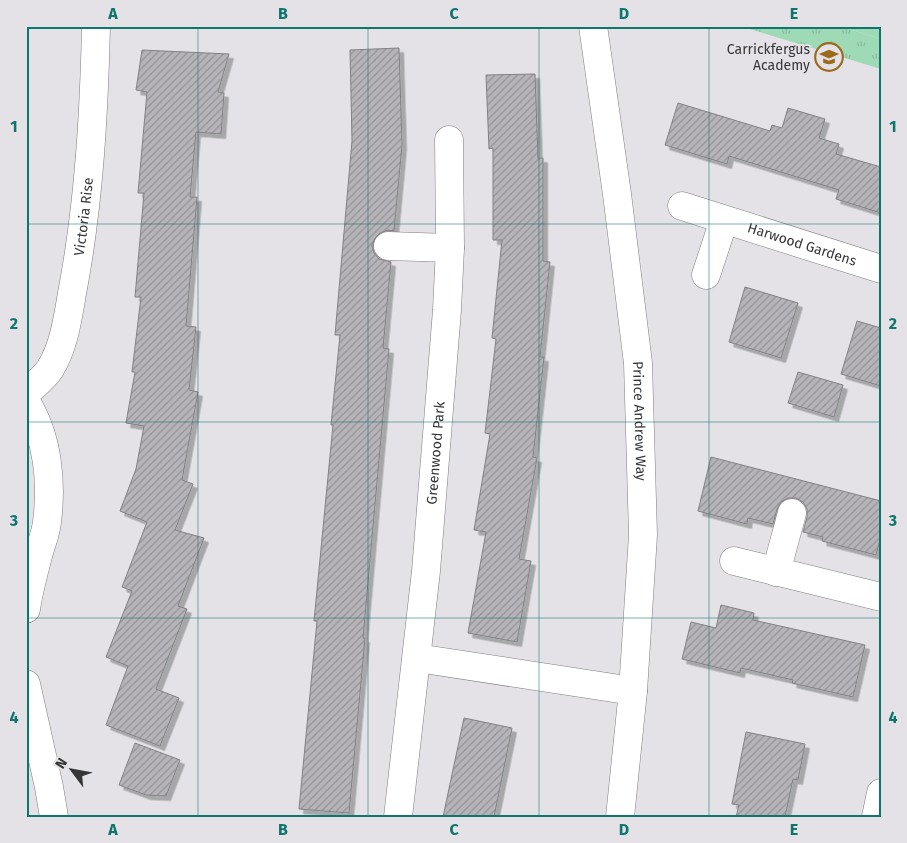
<svg xmlns="http://www.w3.org/2000/svg" width="907" height="843" font-family="'Fira Sans',sans-serif">
<style>
.grass{fill:url(#grass-tufts)}
.garden{fill:#9edab5}
.building{fill:url(#building-hatch);stroke:#828085;filter:url(#shadow)}
.lines{fill:none;stroke-linecap:round;stroke-linejoin:round}
.street-casing{stroke:#7f7d82;stroke-width:29}
.secondary-casing{stroke:#7f7d82;stroke-width:29}
.street{stroke:#fff;stroke-width:28}
.secondary{stroke:#fff;stroke-width:28}
.grid{fill:none;stroke:#0f766e;stroke-width:1;stroke-opacity:0.55}
.labels{text-anchor:middle;stroke-width:4;stroke-linejoin:round;paint-order:stroke}
.poi-label{font-size:14px;fill:#363537;stroke:#e4e2e7;text-anchor:end}
.street-label{font-size:14px;fill:#363537;stroke:#e4e2e7}
.neatline{fill:none;stroke:#0f766e;stroke-width:2}
.grid-label{font-size:16px;text-anchor:middle;font-weight:bold;fill:#0f766e}
</style>
<defs>
<pattern id="grass-tufts" width="24" height="20" patternUnits="userSpaceOnUse" patternTransform="scale(1.25)"><rect width="24" height="20" fill="#9edab5"/><path d="M3 7l-1-3M5 7V3M7 7l1-3M15 17l-1-3M17 17v-4M19 17l1-3" fill="none" stroke="#89bc9c"/></pattern>
<pattern id="building-hatch" width="6" height="6" patternUnits="userSpaceOnUse" patternTransform="scale(1.25)"><rect width="6" height="6" fill="#b6b4b9"/><path d="M-1 1l2-2M0 6l6-6M5 7l2-2" fill="none" stroke="#959397"/></pattern>
<filter id="shadow"><feDropShadow dx="4.5" dy="4.5" stdDeviation="0" flood-color="#0004"/></filter>
</defs>
<rect width="100%" height="100%" fill="#e4e2e7"/>
<polygon class="grass" points="740,26 839,26 881,39 881,69"/>
<polygon class="garden" points="839,26 881,26 881,39"/>
<g class="building">
<polygon points="399,48 402,145 394,231 388,230 380,233 375,238 372,245 374,253 379,259 391,262 383,348 389,349 363,638 365,638 349,813 299,809 317,621 314,621 333,425 331,425 340,335 335,335 352,141 350,50"/>
<polygon points="142,50 229,54 218,92 224,93 221,134 196,132 190,197 197,197 186,326 196,327 189,390 198,392 182,480 193,484 175,530 204,538 178,606 187,609 156,689 179,698 160,746 106,725 128,666 106,657 132,591 122,587 147,522 120,511 136,469 144,426 126,423 135,372 132,372 141,297 135,297 144,193 138,193 147,92 136,90"/>
<polygon points="535,74 538,158 543,158 543,261 550,262 540,357 544,357 533,457 537,458 519,559 531,561 517,642 468,633 486,532 474,530 490,434 485,433 496,339 492,338 502,240 493,240 493,148 489,149 486,75"/>
<polygon points="678,103 770,131 772,125 782,128 788,108 825,119 819,138 839,144 836,154 881,167 881,213 836,199 839,190 729,156 727,164 665,145"/>
<polygon points="745,287 798,303 781,358 729,342"/>
<polygon points="857,321 881,328 881,386 841,374"/>
<polygon points="798,372 843,385 834,417 788,403"/>
<polygon points="711,457 881,501 881,536 876,555 822,541 823,537 803,532 807,517 807,509 803,502 796,498 788,498 781,502 777,509 773,524 748,518 747,524 698,511"/>
<polygon points="721,605 754,613 753,620 865,645 853,697 792,683 793,680 741,668 740,673 682,659 691,622 716,628"/>
<polygon points="464,718 512,728 494,817 443,817"/>
<polygon points="746,732 805,744 798,780 793,779 785,817 736,817 739,805 732,804"/>
<polygon points="135,743 180,760 166,796 146,795 119,785"/>
</g>
<g class="lines">
<defs>
<g id="street">
<path id="s1" d="M682,206L881,269"/>
<polyline points="388,246 450,248"/>
<polyline points="706,275 724,220"/>
<path id="s2" d="M26,393C34,386 44,378 50,369C65,345 68,315 73,288C89,202 94,114 96,26"/>
<path d="M26,402C48,437 52,482 47,522C46,532 42,542 39,552C34,571 29,589 26,609"/>
<polyline points="734,561 881,597"/>
<polyline points="776,572 792,513"/>
<polyline points="417,658 633,691"/>
<polyline points="26,684 49,787 54,817"/>
<path id="s3" d="M398,817L426,571L447,310L450,248L449,140"/>
<polyline points="876,817 881,793"/>
</g>
<g id="secondary">
<path id="s4" d="M593,26L617,194L638,363L643,535L633,691L620,817"/>
</g>
</defs>
<use href="#street" class="street-casing"/>
<use href="#secondary" class="secondary-casing"/>
<use href="#street" class="street"/>
<use href="#secondary" class="secondary"/>
</g>
<path class="grid" d="M198,26V817M368,26V817M539,26V817M709,26V817M26,224H881M26,422H881M26,618H881"/>
<defs>
<symbol id="school-ring" viewBox="-11 -11 22 22"><circle r="9.5" fill="#e4e2e7" stroke="#9b6a1d" stroke-width="1.5"/><path d="M0-5L7-2L0 1L-7-2ZM-4 1L0 2.5L4 1V4Q0 6-4 4Z" fill="#9b6a1d"/></symbol>
</defs>
<g fill-rule="evenodd">
<use href="#school-ring" x="813" y="41" width="32" height="32"/>
</g>
<g class="labels">
<g class="poi-label">
<text x="810" y="54">Carrickfergus<tspan x="810" dy="16">Academy</tspan></text>
</g>
<g class="street-label">
<text dy="5" stroke="none"><textPath href="#s2" startOffset="191">Victoria Rise</textPath></text>
<text dy="5" stroke="none"><textPath href="#s1" startOffset="126">Harwood Gardens</textPath></text>
<text dy="5" stroke="none"><textPath href="#s4" startOffset="398">Prince Andrew Way</textPath></text>
<text dy="5" stroke="none"><textPath href="#s3" startOffset="366">Greenwood Park</textPath></text>
</g>
</g>
<rect width="907" height="843" fill="none" stroke="#e4e2e7" stroke-width="55"/>
<g transform="translate(72 770) rotate(302)" stroke="#e4e2e7" stroke-width="4" paint-order="stroke">
<path d="M0-4L9 19L0 12L-9 19Z" fill="#363537"/>
<text y="-8" font-size="14" font-weight="bold" text-anchor="middle" fill="#363537">N</text>
</g>
<rect x="28" y="28" width="852" height="788" class="neatline"/>
<g class="grid-label">
<text x="113" y="19">A</text>
<text x="283" y="19">B</text>
<text x="454" y="19">C</text>
<text x="624" y="19">D</text>
<text x="794" y="19">E</text>
<text x="14" y="132">1</text>
<text x="893" y="132">1</text>
<text x="14" y="329">2</text>
<text x="893" y="329">2</text>
<text x="14" y="526">3</text>
<text x="893" y="526">3</text>
<text x="14" y="723">4</text>
<text x="893" y="723">4</text>
<text x="113" y="835">A</text>
<text x="283" y="835">B</text>
<text x="454" y="835">C</text>
<text x="624" y="835">D</text>
<text x="794" y="835">E</text>
</g>
</svg>
